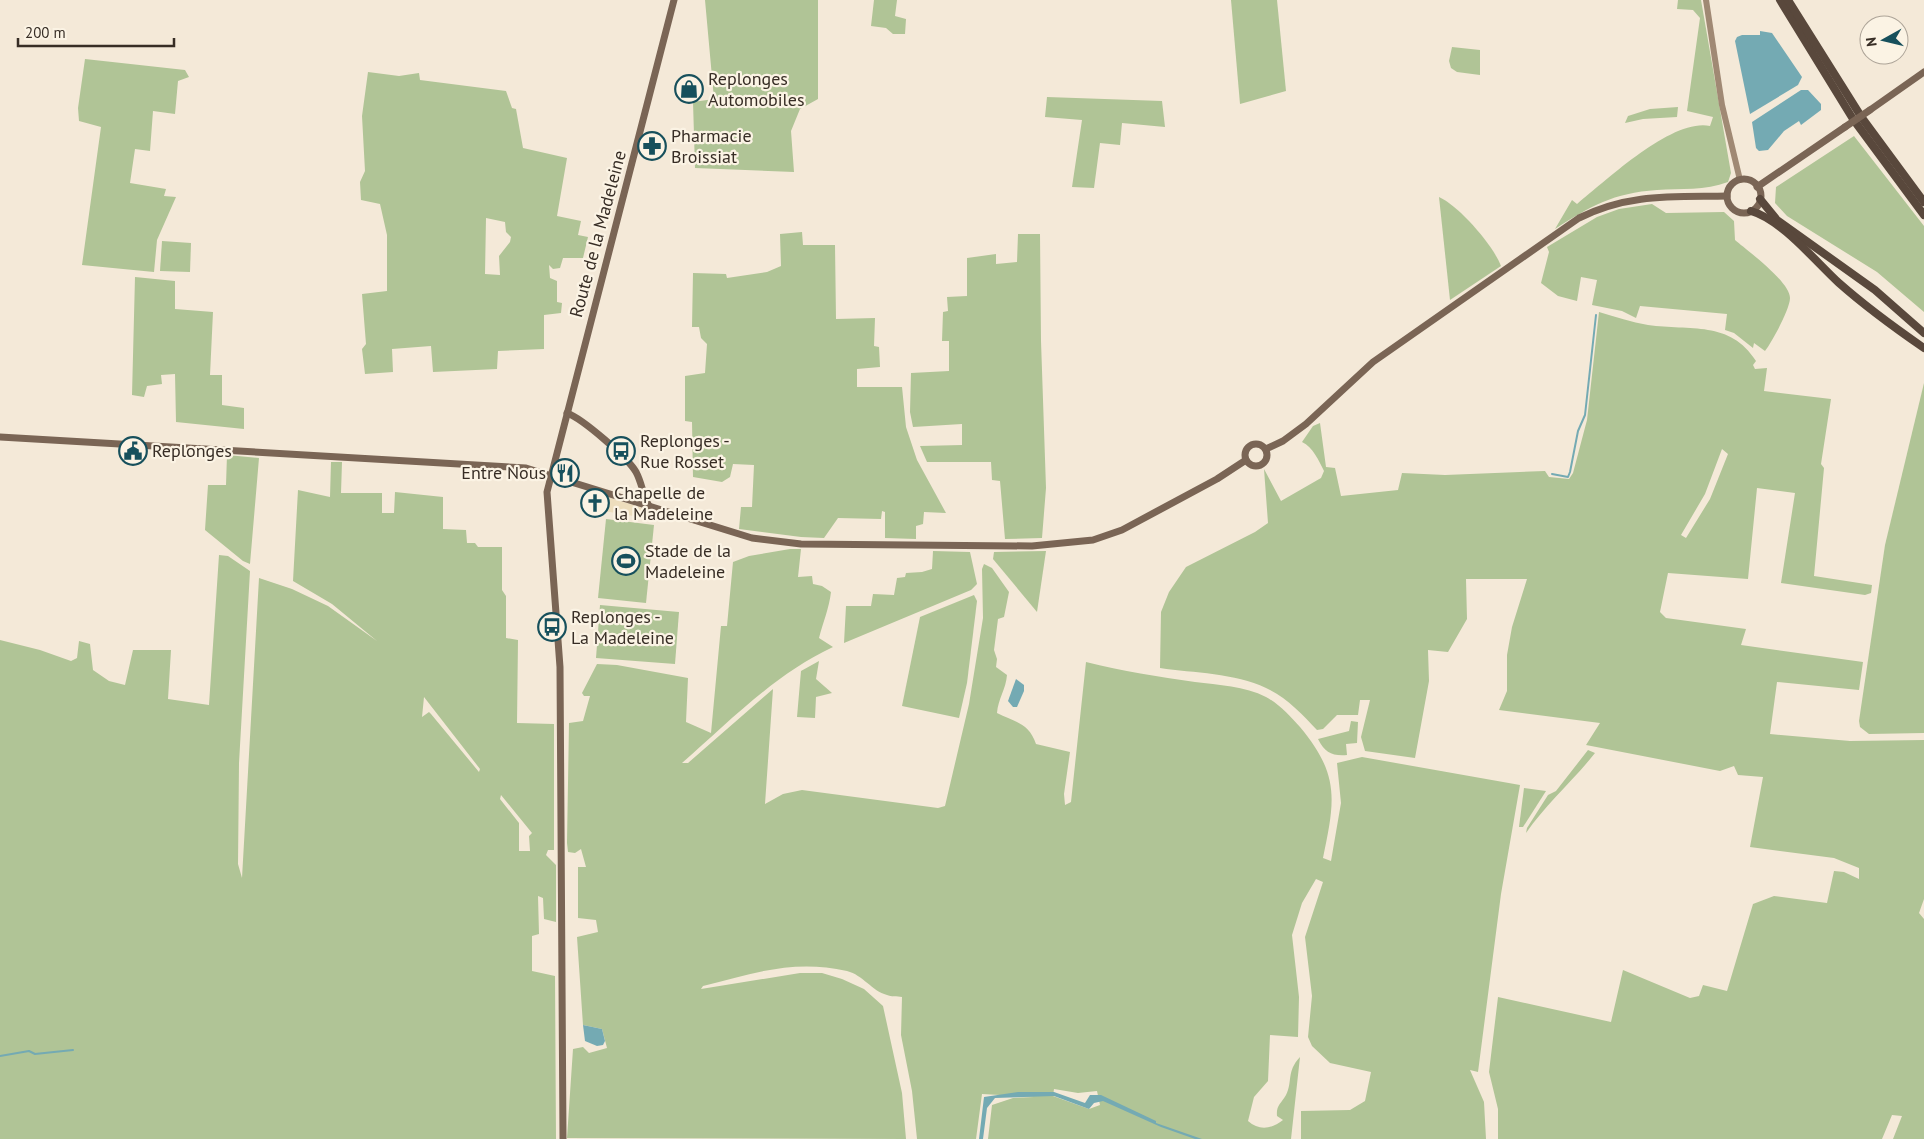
<svg xmlns="http://www.w3.org/2000/svg" width="1924" height="1139" font-family="'PT Sans',sans-serif">
<style>
.green{fill:#b0c496;fill-rule:evenodd}
.plaza{fill:#edddbd}
.water{fill:#74aab3}
.lines{fill:none;stroke-linecap:round;stroke-linejoin:round}
.stream{stroke:#74aab3;stroke-width:2}
.secondary{stroke:#a08974;stroke-width:6}
.primary{stroke:#7a6555;stroke-width:7}
.motorway{stroke:#59483c;stroke-width:8}
.primary-bridge{stroke:#7a6555;stroke-width:7}
.labels{text-anchor:middle;stroke-width:4.5;stroke-linejoin:round;paint-order:stroke}
.poi-label{font-size:18px;fill:#372d25;stroke:#fbf3e4;text-anchor:start}
.street-label{font-size:18px;fill:#372d25;stroke:#fbf3e4}
</style>
<rect width="100%" height="100%" fill="#f4e9d8"/>
<g class="green">
<polygon points="705,0 818,0 818,99 800,109 791,131 794,172 695,168 693,102 714,99"/>
<polygon points="874,0 897,0 895,16 906,19 905,34 893,34 886,28 871,26"/>
<polygon points="1231,0 1277,0 1286,91 1240,104"/>
<path d="M1678,0H1701L1731,173L1728,182C1705,191 1681,188 1657,190C1613,193 1591,206 1555,229L1572,200L1577,204C1607,180 1672,118 1710,126L1713,117L1687,111L1700,18L1693,10L1677,9Z"/>
<polygon points="1452,47 1480,50 1480,75 1457,72 1451,68 1449,61"/>
<polygon points="85,59 185,70 189,77 178,81 175,114 153,111 150,151 135,149 130,183 166,189 164,196 176,197 157,240 154,272 82,265 101,127 79,121 78,108"/>
<path d="M368,72L399,76L419,73L420,80L506,91L512,108L516,109L523,148L567,158L557,216L581,221L578,235L588,237L583,258H563L560,268L553,269L549,265L550,278L557,281V302L562,303L561,313L544,315V349L498,351L497,369L433,372L431,346L392,349L393,372L365,374L362,349L366,344L362,294L387,291V235L380,204L361,200L360,182L365,171L362,116ZM486,218L505,222L506,232L511,237L510,242L499,256L500,275L485,274Z"/>
<polygon points="1047,97 1162,101 1165,127 1122,123 1120,145 1100,143 1094,188 1072,187 1082,120 1045,117"/>
<polygon points="1678,107 1677,117 1643,119 1625,123 1628,116 1650,109"/>
<polygon points="1854,136 1924,226 1924,312 1877,272 1787,216 1775,203 1776,187"/>
<path d="M1439,197C1459,206 1493,245 1501,266L1450,300Z"/>
<path d="M1652,204L1666,213L1724,212L1734,221L1735,240C1748,251 1790,282 1790,298C1790,309 1772,342 1765,351L1754,343L1753,348L1734,333L1725,330L1727,314L1640,306L1636,318L1622,311L1592,305L1597,280L1581,277L1577,301L1558,296L1541,283L1549,252L1547,247L1597,217L1619,209Z"/>
<polygon points="802,232 803,245 835,245 836,319 875,318 874,346 879,347 880,367 857,369 857,387 902,387 906,427 917,460 946,513 924,512 923,524 916,526 916,539 885,538 885,512 882,511 881,519 838,518 824,538 801,537 739,529 741,507 752,507 754,465 733,464 730,477 722,482 693,477 692,422 685,421 685,376 705,373 707,344 701,338 699,327 692,327 693,273 726,274 727,278 767,272 781,266 780,234"/>
<polygon points="1018,234 1040,234 1041,341 1046,488 1042,538 1005,539 1000,481 992,480 991,462 927,462 920,446 962,445 962,424 913,427 910,412 911,373 949,371 949,341 942,341 943,312 948,311 947,297 967,296 967,258 996,254 996,264 1017,262"/>
<polygon points="162,241 191,243 190,272 160,271"/>
<polygon points="135,277 175,281 175,309 213,312 210,375 222,375 222,405 244,408 244,429 176,422 175,374 161,375 162,384 147,386 144,397 132,395"/>
<path d="M1599,312C1616,317 1631,322 1648,325C1690,331 1730,320 1756,361L1753,365L1755,369L1767,368L1764,391L1831,399L1821,464L1824,468L1814,576L1872,585L1871,593L1865,595L1781,583L1795,493L1757,488L1748,579L1668,573L1660,612L1666,618L1746,629L1741,645L1863,662L1859,690L1777,682L1770,734L1850,741L1924,740V899L1919,913L1924,919V1139H1893L1902,1116L1892,1115L1882,1139H1498V1109L1489,1072L1498,997L1611,1022L1623,970L1690,998L1699,996L1703,985L1727,991L1753,904L1774,896L1827,903L1834,871L1844,872L1859,879V868L1834,858L1750,847L1763,777L1738,775L1734,766L1720,771L1586,745L1600,723L1499,710L1507,691V655L1512,627L1527,579H1466L1467,619L1448,652L1428,650L1429,681L1415,758L1365,751L1361,737L1370,700H1360L1358,715H1337L1323,729L1317,730C1302,714 1286,697 1266,688C1235,673 1194,673 1160,668L1161,612L1169,592L1186,567L1255,532L1268,523L1264,469L1281,501L1321,478L1324,471C1319,461 1313,447 1302,442L1313,426L1320,423L1326,467L1335,468L1341,496L1398,490L1402,473L1445,475L1545,471L1549,477L1569,479L1573,473L1587,420ZM1722,449L1728,454L1710,499L1686,538L1681,535L1705,494Z"/>
<polygon points="1924,383 1924,733 1869,734 1860,727 1859,721 1885,545"/>
<polygon points="227,455 259,458 250,564 243,561 205,530 208,485 226,485"/>
<path d="M331,462H342L341,493H382V513H394L395,492L443,497V529L466,530L467,543H475L478,547H502V590L506,596V638L518,640L517,723L554,724V850H548L546,855L556,865V922L544,919L543,898L538,896L539,934L532,936V971L555,976L556,1139H0V640L40,650L71,661L77,658L79,641L90,644L93,670L109,681L125,685L133,650H171L168,699L209,705L219,555L228,556L250,571L239,763L238,864L242,878L259,578L292,589L328,606L377,641L332,604L293,581L298,490L330,497ZM424,697L480,769L479,772L431,714L429,712L422,717ZM501,795L532,833L529,836L530,851H519V823L500,799Z"/>
<polygon points="606,519 654,525 646,603 598,598"/>
<path d="M790,549H801L798,577L812,576L813,584L822,586L831,592C829,609 823,622 819,638L833,647C775,674 730,721 682,763H688L773,689L765,804L783,794L802,790L938,808L945,806L969,704L983,618L982,569L984,564L992,568L1009,592L1004,617L998,619L994,650L997,659L996,667L1007,675C1006,689 998,699 997,713C1015,722 1029,723 1036,744L1070,752L1064,794L1065,805L1071,802L1086,662C1122,671 1159,677 1195,682C1218,685 1245,686 1266,697C1279,704 1290,716 1300,727C1340,775 1335,800 1323,858L1331,861L1341,803L1337,763L1362,757L1520,785L1501,894L1478,1072L1470,1070L1484,1102L1486,1139H1301V1111L1350,1110L1365,1101L1371,1072L1330,1063L1312,1046L1308,1037L1312,996L1305,937L1323,882L1316,879L1302,903L1292,935L1299,997L1298,1037L1270,1035L1268,1081L1254,1097L1248,1121C1259,1131 1272,1129 1283,1120L1277,1116C1276,1105 1281,1104 1286,1095C1293,1081 1286,1072 1300,1057L1291,1139H988L992,1105L1013,1098L1034,1097L982,1094L976,1139H917L912,1091L901,1035L902,997C897,996 891,997 887,995C872,991 863,975 847,971C794,959 754,973 703,986L701,989L800,973H822L842,979L864,989L883,1006L902,1093L906,1139L567,1138L573,1049L583,1047L589,1053L607,1048L602,1029L583,1025L577,937L598,932L596,920L578,918V867H586L581,849L575,853L568,852L567,843L569,723L583,721L590,696H584L582,693L597,664L617,665L688,678L686,722L711,733L721,626H727L733,562L749,556ZM1054,1089L1078,1093L1097,1091L1100,1105L1089,1109L1053,1096Z"/>
<polygon points="933,551 970,552 977,584 971,590 844,643 846,606 871,606 873,594 894,595 897,578 905,577 906,573 922,572 932,569"/>
<polygon points="1046,551 1037,612 993,559 994,552"/>
<polygon points="974,595 977,601 967,683 959,718 902,706 920,617"/>
<polygon points="600,605 679,612 675,664 596,658"/>
<polygon points="819,661 816,679 832,693 816,697 815,718 797,717 801,671"/>
<path d="M1351,721L1358,722L1357,743L1346,744L1347,755C1332,756 1325,753 1318,739L1349,731Z"/>
<path d="M1588,750L1595,753C1573,781 1546,804 1526,833L1527,828L1548,795L1556,791Z"/>
<polygon points="1524,788 1546,791 1523,827 1519,827"/>
</g>
<polygon class="plaza" points="601,495 665,515 663,521 598,510"/>
<g class="water">
<polygon points="1760,31 1772,33 1802,77 1798,85 1750,114 1735,41 1737,37 1742,35 1760,35"/>
<polygon points="1801,90 1808,90 1821,104 1821,110 1801,125 1799,121 1784,131 1768,150 1759,151 1756,148 1752,122"/>
<polygon points="1016,679 1024,685 1024,691 1017,707 1013,707 1008,701"/>
<polygon points="583,1025 602,1029 605,1041 603,1045 597,1046 585,1041"/>
<polygon points="1018,1092 1054,1092 1085,1103 1090,1095 1101,1095 1156,1121 1156,1123 1202,1139 1195,1139 1161,1127 1103,1101 1094,1103 1089,1109 1054,1096 995,1098 987,1108 983,1139 979,1139 984,1097"/>
</g>
<g class="lines">
<g class="stream">
<polyline points="1552,474 1568,477 1570,472 1578,431 1585,415 1596,315"/>
<polyline points="0,1056 29,1051 35,1054 73,1050"/>
</g>
<polyline class="secondary" points="1706,0 1722,105 1740,180"/>
<g class="primary">
<polyline points="1870,110 1924,72"/>
<circle cx="1744" cy="196" r="17"/>
<polyline points="1757,187 1845,127"/>
<path d="M567,413C583,419 628,458 636,472C642,483 643,496 649,506"/>
<polyline points="0,437 526,468 752,538 801,544 1032,546 1093,540 1122,530 1217,479 1246,460"/>
<circle cx="1256" cy="455" r="11"/>
<path d="M1266,449L1283,441L1306,424L1373,362L1579,218C1629,193 1673,197 1727,196"/>
<polyline points="563,1139 560,667 547,492 674,0"/>
</g>
<g class="motorway">
<polyline points="1780,0 1853,119 1924,215"/>
<polyline points="1788,0 1862,118 1924,202"/>
<polyline points="1760,199 1777,220 1875,290 1924,333"/>
<path d="M1751,211C1782,220 1815,261 1839,283C1865,306 1895,328 1924,348"/>
</g>
<polyline class="primary-bridge" points="1845,127 1870,110"/>
</g>
<defs>
<symbol id="shop-ring" viewBox="-11 -11 22 22"><circle r="9.5" fill="#fbf3e4" stroke="#17505c" stroke-width="1.5"/><path d="M-5-2.5h2.3a2.7 3.5 0 0 1 5.4 0H5L5.5 6h-11ZM-1.5-2.5h3a1.5 2.3 0 0 0-3 0Z" fill="#17505c"/></symbol>
<symbol id="pharmacy-ring" viewBox="-11 -11 22 22"><circle r="9.5" fill="#fbf3e4" stroke="#17505c" stroke-width="1.5"/><path d="M-2-6h4v4h4v4h-4v4h-4v-4h-4v-4h4Z" fill="#17505c"/></symbol>
<symbol id="civic-ring" viewBox="-11 -11 22 22"><circle r="9.5" fill="#fbf3e4" stroke="#17505c" stroke-width="1.5"/><path d="M-.6-6.5H3V-4.5H.6V-3L4-1V1h2V6H-6V1h2V-1L-.6-3ZM-1.2 2.5V6h2.4V2.5Z" fill="#17505c"/></symbol>
<symbol id="bus-ring" viewBox="-11 -11 22 22"><circle r="9.5" fill="#fbf3e4" stroke="#17505c" stroke-width="1.5"/><path d="M-5-6H5V4H4V6H2V4H-2V6H-4V4H-5ZM-3.5-4V0h7V-4ZM-3.5 1.2v1.5H-2V1.2ZM2 1.2v1.5H3.5V1.2Z" fill="#17505c"/></symbol>
<symbol id="restaurant-ring" viewBox="-11 -11 22 22"><circle r="9.5" fill="#fbf3e4" stroke="#17505c" stroke-width="1.5"/><path d="M-5-6h1v4h1v-4h1v4h1v-4h1v5L-1.5 .5V6h-2V.5L-5-1ZM5-6V6H3V1.5H1.5Q1.5-4 5-6Z" fill="#17505c"/></symbol>
<symbol id="church-ring" viewBox="-11 -11 22 22"><circle r="9.5" fill="#fbf3e4" stroke="#17505c" stroke-width="1.5"/><path d="M-1.2-6h2.4v3.5h3.3v2.4h-3.3V6h-2.4V-.1h-3.3v-2.4h3.3Z" fill="#17505c"/></symbol>
<symbol id="stadium-ring" viewBox="-11 -11 22 22"><circle r="9.5" fill="#fbf3e4" stroke="#17505c" stroke-width="1.5"/><path d="M0-5a6.5 5 0 1 0 0 10a6.5 5 0 1 0 0-10ZM-3.5-1.8h7v3.6h-7Z" fill="#17505c"/></symbol>
</defs>
<g fill-rule="evenodd">
<use href="#shop-ring" x="673" y="73" width="32" height="32"/>
<use href="#pharmacy-ring" x="636" y="130" width="32" height="32"/>
<use href="#civic-ring" x="117" y="435" width="32" height="32"/>
<use href="#bus-ring" x="605" y="435" width="32" height="32"/>
<use href="#restaurant-ring" x="549" y="457" width="32" height="32"/>
<use href="#church-ring" x="579" y="487" width="32" height="32"/>
<use href="#stadium-ring" x="610" y="545" width="32" height="32"/>
<use href="#bus-ring" x="536" y="611" width="32" height="32"/>
</g>
<g class="labels">
<g class="poi-label">
<text x="708" y="85">Replonges<tspan x="708" dy="21">Automobiles</tspan></text>
<text x="671" y="142">Pharmacie<tspan x="671" dy="21">Broissiat</tspan></text>
<text x="640" y="447">Replonges -<tspan x="640" dy="21">Rue Rosset</tspan></text>
<text x="152" y="457">Replonges</text>
<text x="546" y="479" text-anchor="end">Entre Nous</text>
<text x="614" y="499">Chapelle de<tspan x="614" dy="21">la Madeleine</tspan></text>
<text x="645" y="557">Stade de la<tspan x="645" dy="21">Madeleine</tspan></text>
<text x="571" y="623">Replonges -<tspan x="571" dy="21">La Madeleine</tspan></text>
</g>
<g class="street-label">
<text transform="translate(598 234) rotate(-75)" y="6">Route de la Madeleine</text>
</g>
</g>
<g transform="translate(1884 40) rotate(262)"><circle r="24" fill="#fbf3e4" stroke="#ada498"/>
<path d="M0-4L9 19L0 12L-9 19Z" fill="#17505c"/>
<text y="-8" font-size="14" font-weight="bold" text-anchor="middle" fill="#372d25">N</text>
</g>
<path d="M18 38v8h156v-8" fill="none" stroke="#372d25" stroke-width="2.5"/>
<text x="25" y="38" font-size="15" fill="#372d25" stroke="#fbf3e4" stroke-width="4" paint-order="stroke">200 m</text>
</svg>
